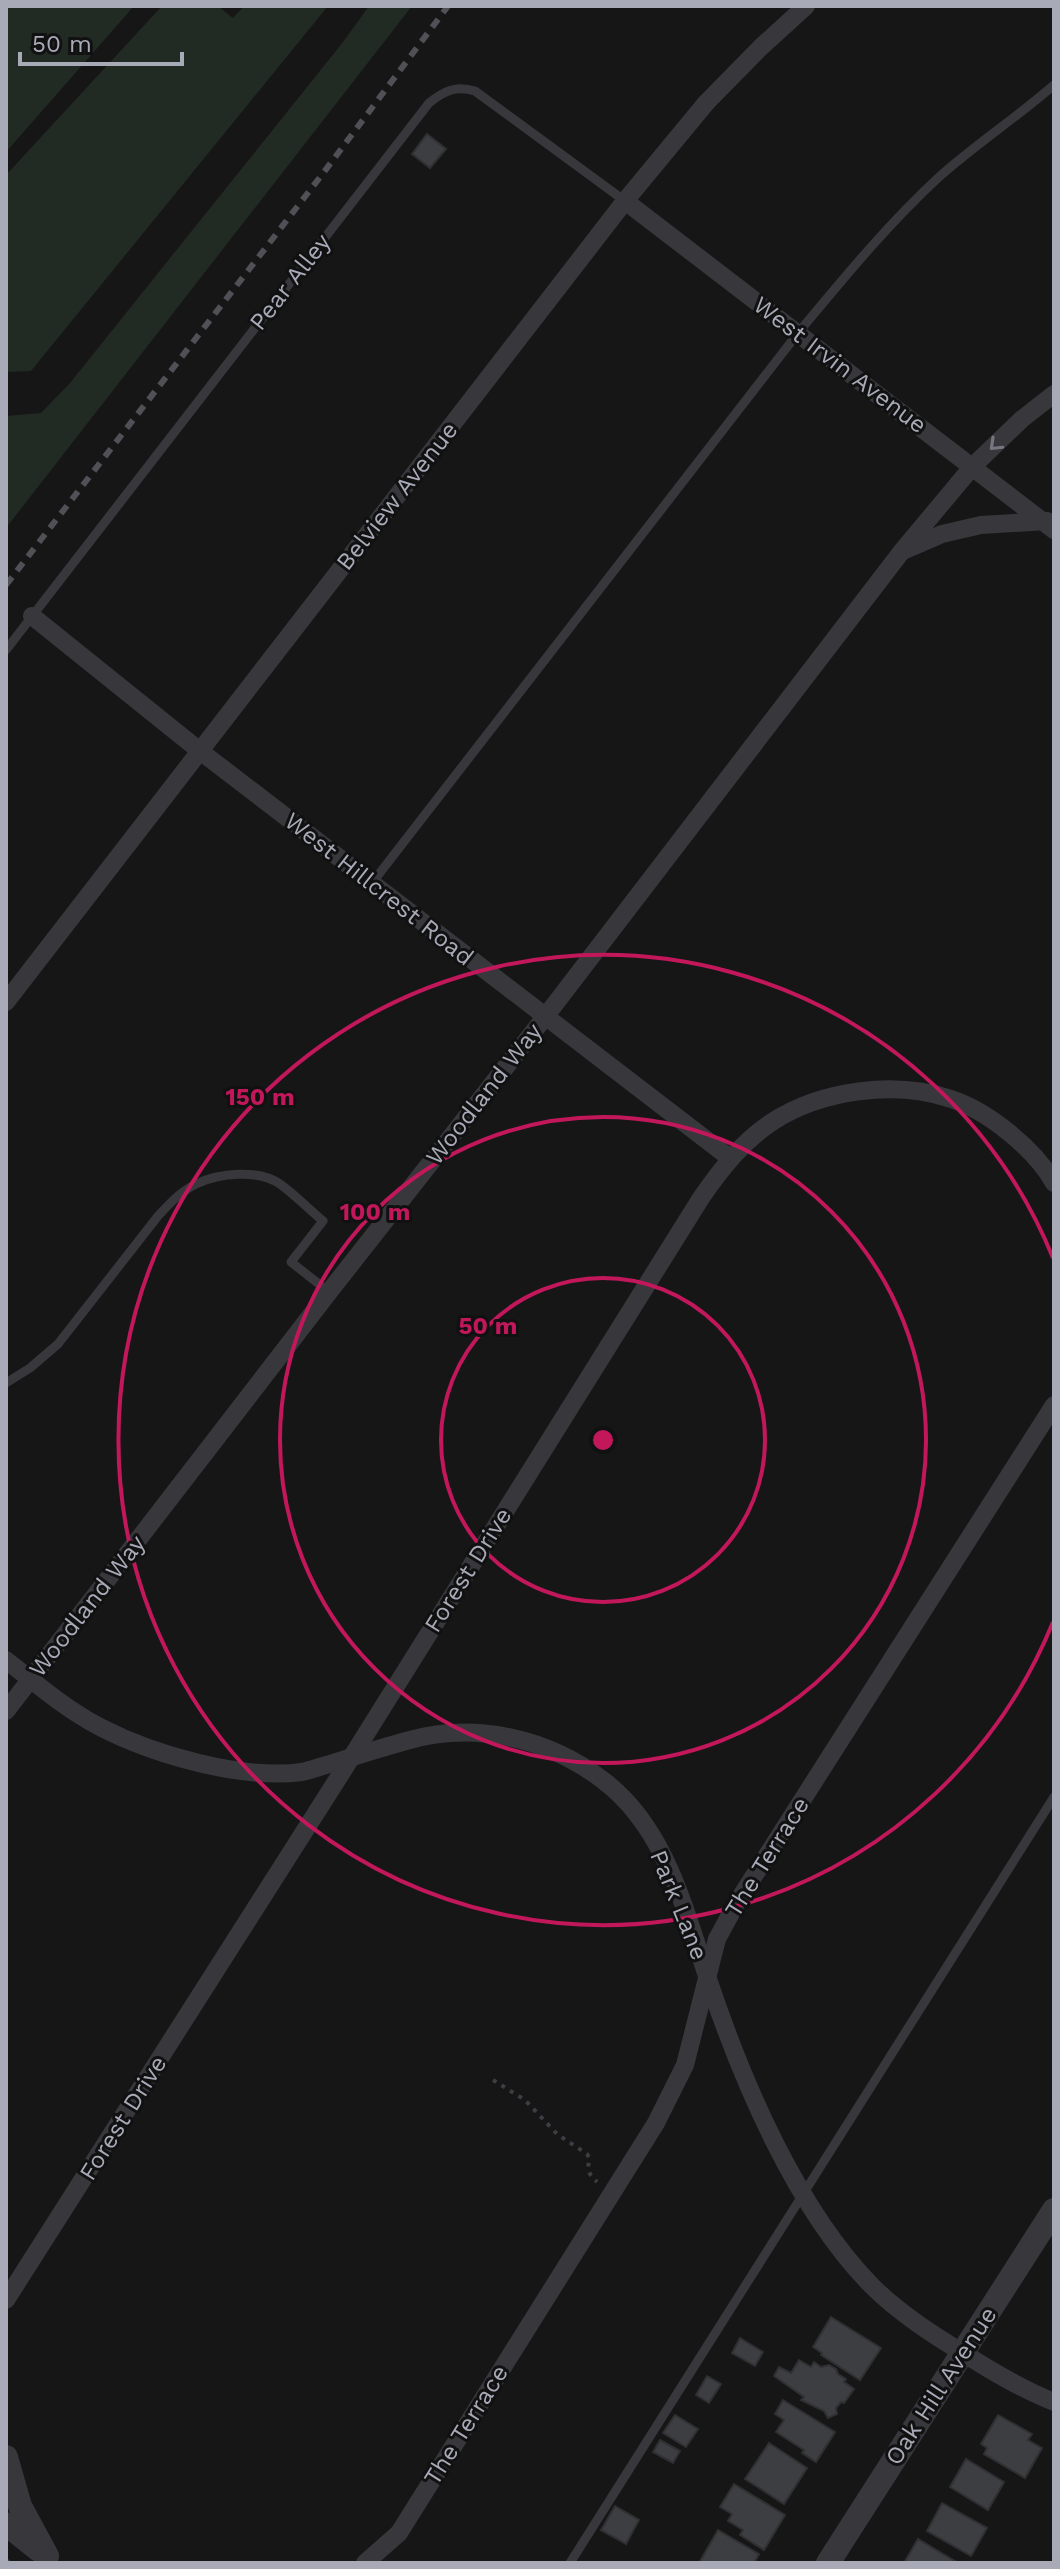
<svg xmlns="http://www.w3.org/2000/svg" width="1060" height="2569" font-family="'Work Sans',sans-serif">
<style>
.green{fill:#222a24}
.building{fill:#3d3e41;stroke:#303033;stroke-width:2}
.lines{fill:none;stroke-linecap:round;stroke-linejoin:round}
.path{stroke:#3d3d43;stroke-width:4;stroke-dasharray:4 6;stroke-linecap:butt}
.service{stroke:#37373c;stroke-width:9}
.minor{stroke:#37373c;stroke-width:18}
.tertiary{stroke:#37373c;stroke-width:24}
.rail{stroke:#505057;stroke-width:6;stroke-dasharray:10 8;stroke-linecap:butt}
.oneway{stroke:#757680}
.ring{fill:none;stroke:#c2185b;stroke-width:4}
.labels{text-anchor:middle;stroke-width:6;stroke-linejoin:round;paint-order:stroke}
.street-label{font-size:24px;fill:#a8aab7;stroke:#111112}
.centre{fill:#c2185b;stroke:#111112;stroke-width:4}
.ring-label{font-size:24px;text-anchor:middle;font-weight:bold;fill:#c2185b;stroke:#111112;stroke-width:6;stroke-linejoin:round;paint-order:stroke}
</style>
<rect width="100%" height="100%" fill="#161617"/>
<g class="green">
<polygon points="6,6 134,6 6,152"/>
<polygon points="162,6 218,6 233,18 244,6 328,6 31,371 6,372 6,175"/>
<polygon points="369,6 412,6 6,528 6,416 41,413 70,383 343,42"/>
</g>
<g class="building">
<polygon points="427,134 446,149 430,168 412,154"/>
<polygon points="831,2317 881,2348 860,2380 821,2355 822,2353 813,2347"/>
<polygon points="740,2338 763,2352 755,2366 732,2353"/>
<polygon points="799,2360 811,2367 814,2362 821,2367 829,2365 836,2369 838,2374 846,2379 844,2382 854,2389 844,2403 841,2402 836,2408 837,2414 828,2418 824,2411 801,2400 804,2397 774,2376 779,2367 791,2373"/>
<polygon points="707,2376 721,2384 709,2403 696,2395"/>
<polygon points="783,2400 835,2432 816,2462 802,2453 804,2450 776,2432 784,2420 775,2414"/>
<polygon points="675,2415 698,2429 686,2447 663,2433"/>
<polygon points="998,2415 1032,2434 1028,2440 1042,2448 1025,2478 984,2454 987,2448 981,2444"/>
<polygon points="660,2440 680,2451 673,2463 653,2452"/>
<polygon points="769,2443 807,2468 784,2504 745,2479"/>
<polygon points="966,2459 1004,2482 988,2510 950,2487"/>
<polygon points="734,2484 785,2515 764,2550 740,2535 743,2530 728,2521 732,2514 720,2507"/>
<polygon points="942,2503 987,2528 971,2556 927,2531"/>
<polygon points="615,2506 639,2520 626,2544 601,2530"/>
<polygon points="718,2530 759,2554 754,2563 699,2563"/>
<polygon points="918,2539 958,2563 904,2563"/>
</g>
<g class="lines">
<g class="path">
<path d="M493,2080L525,2100L557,2134L587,2154L590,2159C586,2170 589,2174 597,2182"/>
<polyline points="6,2560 10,2563"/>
</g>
<g class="service">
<path d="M6,650L429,103C444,91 456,85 475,91L625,201"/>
<path d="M372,883L798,333C843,279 887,225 939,177C975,145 1017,117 1054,85"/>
<path d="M6,1383L30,1368L58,1344L158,1216C169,1204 180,1192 196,1184C219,1173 258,1169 280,1184C295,1195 309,1209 323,1221L291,1262L329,1292"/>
<polyline points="570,2563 1054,1797"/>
</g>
<g class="minor">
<polyline points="625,201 1054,530"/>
<polyline points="905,550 942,534 981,525 1047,521"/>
<polyline points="32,616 200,751 730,1158"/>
<polyline points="6,1002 625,201 706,103 761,47 806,6"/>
<path d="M6,1660C35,1683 67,1710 100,1727C154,1755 242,1780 302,1772C312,1770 321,1766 330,1764C355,1756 381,1748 406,1741C475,1721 548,1738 604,1781C667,1829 685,1912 709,1982C743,2083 797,2210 872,2286C901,2315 937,2337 971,2358C998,2375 1024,2390 1054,2402"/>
<polyline points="6,1711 329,1292 545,1017 902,551 973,466 1022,419 1054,394"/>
<path d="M6,2300L351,1758L701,1198C721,1169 742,1142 772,1122C821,1090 895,1080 951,1099C988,1111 1035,1149 1054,1183"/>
<polyline points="365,2563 399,2533 656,2123 685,2065 717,1939 736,1904 1054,1405"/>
</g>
<g class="tertiary">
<polyline points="6,2457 20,2506 47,2556"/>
<polyline points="6,2524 39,2550"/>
<polyline points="828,2563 1054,2210"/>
</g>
<polyline class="rail" points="6,585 324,172 448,6"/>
</g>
<defs><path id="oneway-chevron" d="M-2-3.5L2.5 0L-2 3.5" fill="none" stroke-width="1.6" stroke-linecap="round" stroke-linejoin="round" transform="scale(2)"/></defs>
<use class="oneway" href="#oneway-chevron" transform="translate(995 445) rotate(136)"/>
<g class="ring">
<circle cx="603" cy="1440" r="162"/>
<circle cx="603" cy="1440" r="323"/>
<path d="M1053 1622A485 485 0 1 1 1053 1258"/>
</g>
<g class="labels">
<g class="street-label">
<text transform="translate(290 282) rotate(-52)" y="8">Pear Alley</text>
<text transform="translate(840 365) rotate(37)" y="8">West Irvin Avenue</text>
<text transform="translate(397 496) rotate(-52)" y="8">Belview Avenue</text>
<text transform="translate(379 889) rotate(38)" y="8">West Hillcrest Road</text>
<text transform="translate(484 1094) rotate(-52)" y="8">Woodland Way</text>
<text transform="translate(468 1570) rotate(-58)" y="8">Forest Drive</text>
<text transform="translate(87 1606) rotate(-52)" y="8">Woodland Way</text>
<text transform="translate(767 1857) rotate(-58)" y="8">The Terrace</text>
<text transform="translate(679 1905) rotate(68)" y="8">Park Lane</text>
<text transform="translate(123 2118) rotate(-58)" y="8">Forest Drive</text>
<text transform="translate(941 2386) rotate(-57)" y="8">Oak Hill Avenue</text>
<text transform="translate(466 2425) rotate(-58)" y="8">The Terrace</text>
</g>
</g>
<circle cx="603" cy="1440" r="12" class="centre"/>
<g class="ring-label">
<text x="260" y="1105">150 m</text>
<text x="375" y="1220">100 m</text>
<text x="488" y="1334">50 m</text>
</g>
<rect width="1060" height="2569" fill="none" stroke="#a8aab7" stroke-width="16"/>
<path d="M20 52v12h162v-12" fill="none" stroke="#a8aab7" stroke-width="4"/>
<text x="32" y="52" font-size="24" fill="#a8aab7" stroke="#111112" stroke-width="6" paint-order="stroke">50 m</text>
</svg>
